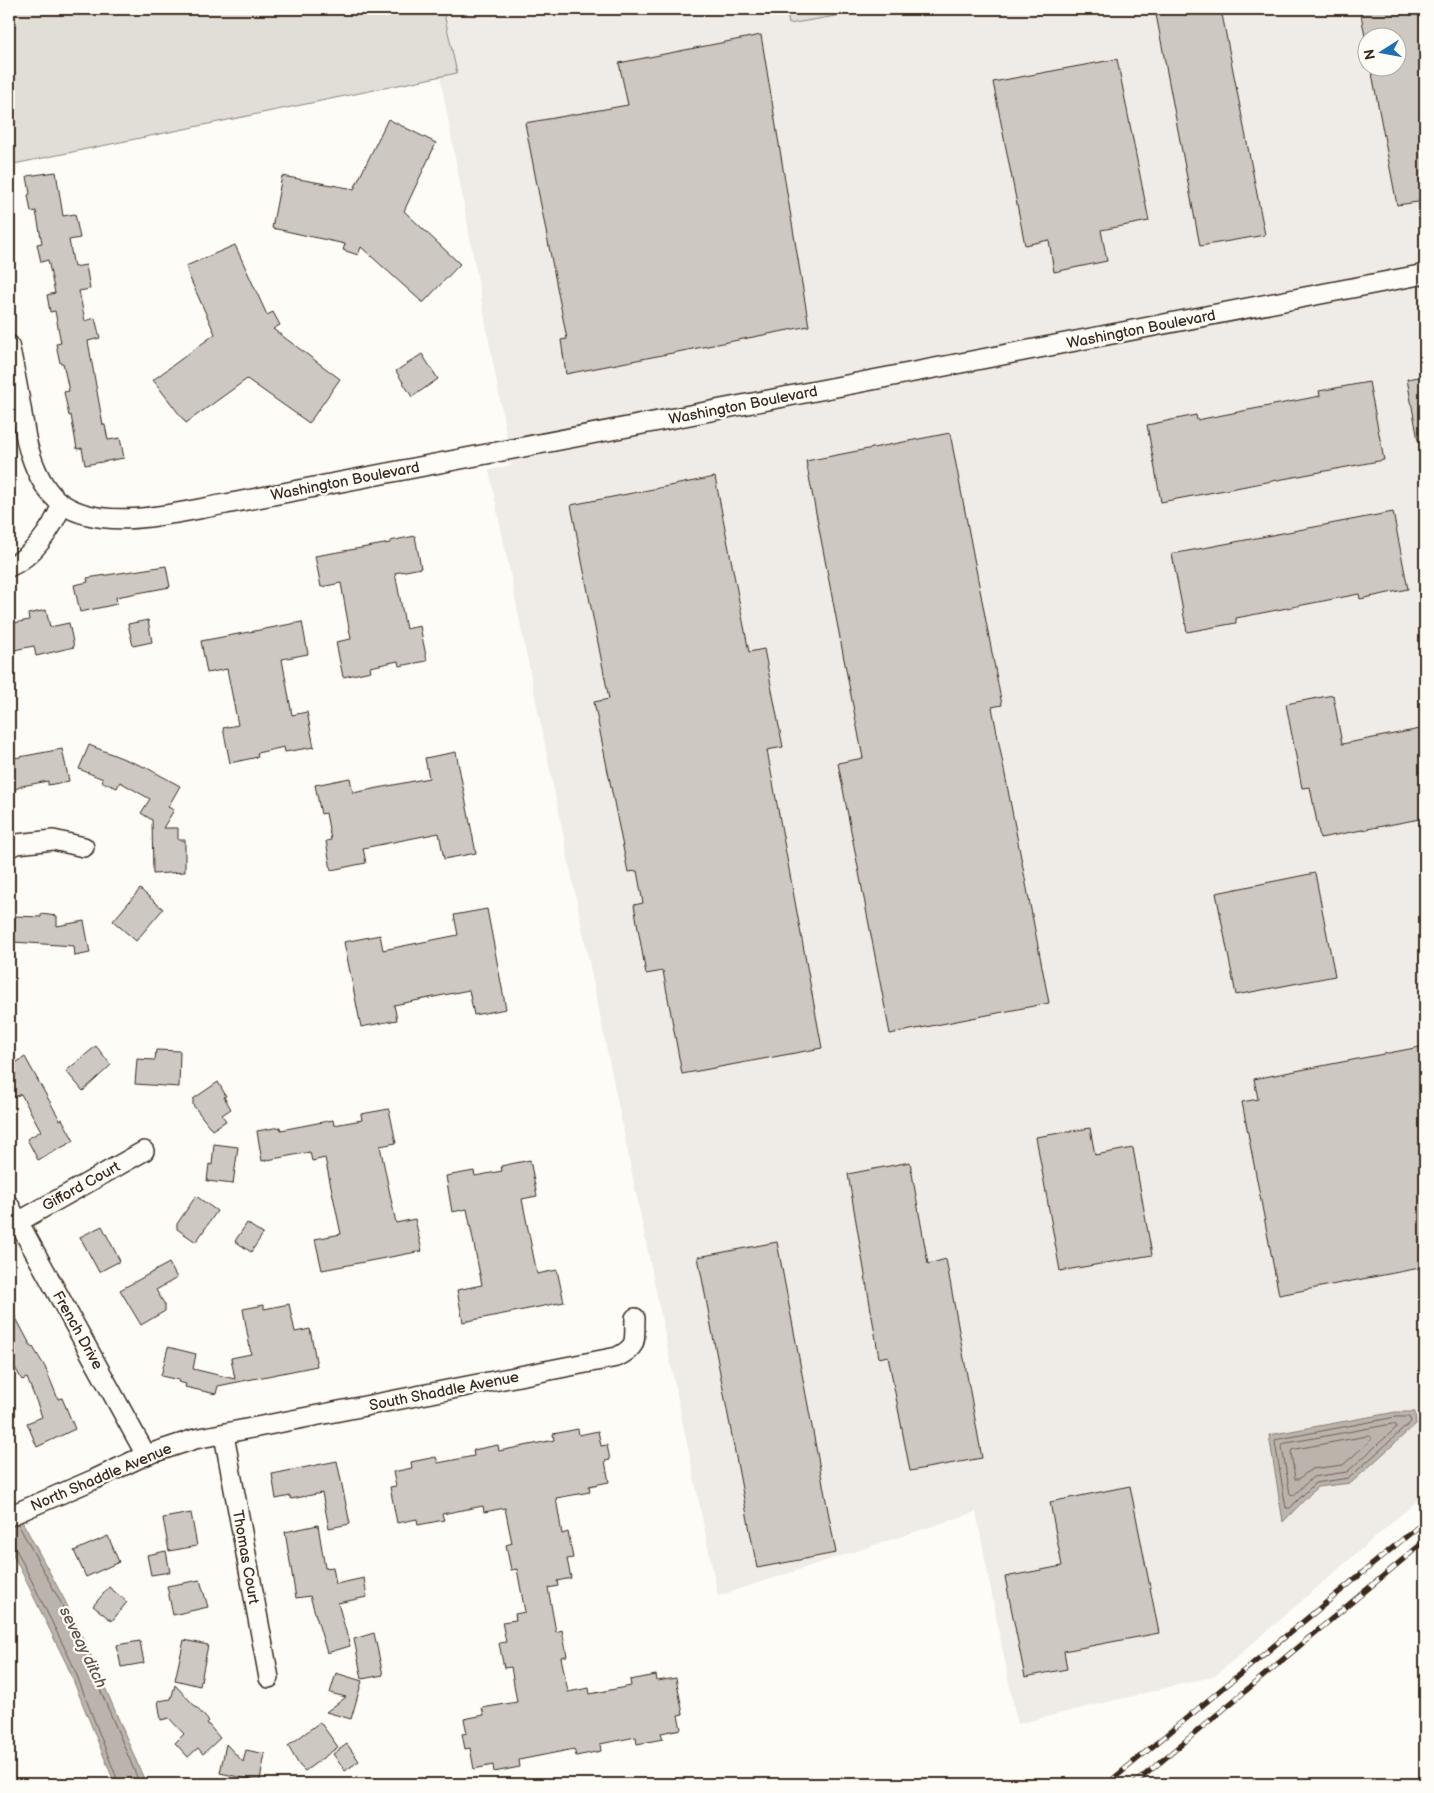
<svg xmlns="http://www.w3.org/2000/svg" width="1434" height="1793" font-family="'Balsamiq Sans',sans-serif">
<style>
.built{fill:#efece7;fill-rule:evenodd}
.green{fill:#e1ded7;stroke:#8e847a}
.water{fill:#bbb4ad;stroke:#887d74}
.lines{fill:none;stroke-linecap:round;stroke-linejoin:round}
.shore{stroke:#6e6157;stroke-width:1}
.building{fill:#cdc8c2;stroke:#3b2a1e}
.minor-casing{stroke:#3b2a1e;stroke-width:22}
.minor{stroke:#fdfcf7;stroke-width:19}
.rail-casing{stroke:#3b2a1e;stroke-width:5.5}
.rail{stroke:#fdfcf7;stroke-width:4;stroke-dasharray:11;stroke-linecap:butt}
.labels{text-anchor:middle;stroke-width:4.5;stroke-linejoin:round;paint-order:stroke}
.street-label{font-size:15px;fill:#3b2a1e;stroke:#fdfcf7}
.water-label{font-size:16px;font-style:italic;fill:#615349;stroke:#fdfcf7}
</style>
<rect width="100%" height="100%" fill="#fdfcf7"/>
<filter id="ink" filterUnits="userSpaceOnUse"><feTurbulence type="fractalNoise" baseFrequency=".02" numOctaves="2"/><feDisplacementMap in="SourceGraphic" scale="10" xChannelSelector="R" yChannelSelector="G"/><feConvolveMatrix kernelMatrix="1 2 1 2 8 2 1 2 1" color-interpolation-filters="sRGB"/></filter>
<g filter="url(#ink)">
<path class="built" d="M443,9H786L790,24L876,9H1425V1494L1215,1676L1017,1724L976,1512L718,1596L489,470L512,465L440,76L457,73ZM1366,38H1396V68H1366Z"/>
<g class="green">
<polygon points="9,9 443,9 457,73 9,165"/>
<polygon points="786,9 876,9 789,24"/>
</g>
<g class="water">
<polygon points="1396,1412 1415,1412 1416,1424 1351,1483 1317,1487 1283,1522 1269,1435"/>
<polygon points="9,1497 64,1599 99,1673 146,1784 115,1784 67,1665 9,1546"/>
</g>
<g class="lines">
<g class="shore">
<polygon points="1396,1417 1409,1417 1411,1422 1349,1478 1315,1483 1290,1508 1286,1508 1275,1442 1276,1440"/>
<polygon points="1393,1424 1396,1425 1396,1428 1347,1472 1313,1477 1294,1495 1290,1494 1282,1447 1283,1444"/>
<polygon points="1368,1436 1371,1437 1371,1440 1343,1465 1312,1469 1306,1473 1299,1479 1295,1479 1291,1453 1292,1450"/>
<polyline points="18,1524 60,1601 94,1675 140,1784"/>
<polyline points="9,1546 16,1549 72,1663 119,1784"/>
</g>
</g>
<g class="building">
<polygon points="1155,9 1221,9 1265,235 1200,246"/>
<polygon points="1360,9 1425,9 1425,201 1397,205 1371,68 1396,68 1396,38 1366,38 1366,42"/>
<polygon points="761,35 809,326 566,374 561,340 567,339 525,123 628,105 619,63"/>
<polygon points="1117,59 1149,221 1101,230 1107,261 1054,272 1049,240 1025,245 993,82"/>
<polygon points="388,119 436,143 404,211 460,264 423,303 361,247 358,255 343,250 345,244 272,228 282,176 354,189"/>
<polygon points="56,172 63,216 75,214 80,238 69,240 74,267 86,265 90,289 79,291 85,321 95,318 100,338 88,341 103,425 105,425 108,440 120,438 124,458 85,465 82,448 77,449 71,415 69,416 64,392 69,391 63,363 60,363 56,344 61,343 55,311 50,312 47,295 55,293 48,260 41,262 37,244 42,243 36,211 31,212 28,195 30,194 27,176"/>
<polygon points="235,245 267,315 273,312 280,325 273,329 340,379 309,423 247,379 186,423 153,380 215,334 189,276 186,266"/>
<polygon points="422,354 438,379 412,397 396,371"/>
<polygon points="1425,376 1425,439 1418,440 1407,379"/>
<polygon points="1369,382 1384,460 1161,502 1147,425 1196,415 1197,420 1320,396 1319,391"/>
<polygon points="950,433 1002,705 992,707 1049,1003 890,1034 838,763 863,758 806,461"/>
<polygon points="715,477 749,652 764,649 783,747 767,750 822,1048 682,1074 663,971 646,974 634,905 643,903 637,871 628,872 594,702 609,699 571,505"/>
<polygon points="1393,512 1408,589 1360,599 1359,594 1236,618 1236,623 1187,632 1172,554"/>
<polygon points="415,536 421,568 395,573 406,629 420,626 427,661 399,666 398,661 370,667 371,671 343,677 336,642 351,639 341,583 321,587 315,556 390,543 390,541"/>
<polygon points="166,566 170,587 116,597 117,604 80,612 74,585 88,582 87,578"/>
<polygon points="46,610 50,627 69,623 74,647 36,656 34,646 9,651 9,624 29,620 28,614"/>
<polygon points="148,620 152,642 133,646 128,624"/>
<polygon points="302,622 308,654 282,659 292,715 307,712 314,747 285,752 284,747 257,753 258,757 230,763 223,728 238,725 227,669 207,673 201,641"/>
<polygon points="1333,695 1342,744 1425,728 1425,818 1320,838 1310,787 1302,788 1286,704"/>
<polygon points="89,745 147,768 180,786 168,807 174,810 163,828 178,828 178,840 185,840 185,872 153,874 152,820 141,813 150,799 120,782 117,788 102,782 103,779 79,769"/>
<polygon points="62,749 69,781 48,785 48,781 22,786 9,792 9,759"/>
<polygon points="456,752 476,853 444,859 439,833 363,848 366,863 331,870 326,841 331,840 326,813 321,814 315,785 350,778 353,793 429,778 425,758"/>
<polygon points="1315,873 1335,976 1236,995 1216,893"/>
<polygon points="140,889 163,909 136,941 113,921"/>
<polygon points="487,909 506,1009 474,1015 469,990 394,1005 397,1020 361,1027 344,942 380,935 383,950 458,935 454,915"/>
<polygon points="41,914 57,916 57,926 84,921 90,953 75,956 74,946 13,942 15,916 41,917"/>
<polygon points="96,1046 111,1065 83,1091 66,1071"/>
<polygon points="1425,1046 1425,1267 1279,1295 1242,1102 1258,1099 1254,1079"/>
<polygon points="156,1050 180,1051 179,1087 135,1084 137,1059 155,1060"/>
<polygon points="25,1057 60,1120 62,1119 74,1141 38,1160 27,1139 41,1131 21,1094 14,1097 9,1087 9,1067"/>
<polygon points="218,1082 226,1096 224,1097 231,1109 222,1115 226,1121 212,1130 193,1105 193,1099"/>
<polygon points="389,1109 396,1143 380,1146 396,1223 415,1219 422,1251 322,1270 315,1239 341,1234 325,1158 312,1161 310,1152 262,1161 257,1131 280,1127 281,1130 333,1120 334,1125 362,1120 361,1114"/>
<polygon points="1090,1128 1095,1155 1133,1148 1152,1255 1060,1271 1036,1137"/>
<polygon points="214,1144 238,1147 233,1184 207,1181 209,1164 212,1165"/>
<polygon points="530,1160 537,1196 522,1199 537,1274 557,1270 564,1302 463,1322 457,1290 482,1285 467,1209 452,1212 446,1176 474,1171 475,1176 502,1171 501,1166"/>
<polygon points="910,1162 928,1264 946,1259 982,1458 910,1471 888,1356 879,1358 848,1174"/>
<polygon points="196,1196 217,1211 196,1242 177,1229 177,1224"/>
<polygon points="247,1223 263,1234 251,1252 235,1241"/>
<polygon points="102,1226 120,1261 99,1272 80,1237"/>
<polygon points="777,1242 836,1553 757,1568 698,1257"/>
<polygon points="169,1263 177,1278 156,1290 165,1305 165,1311 141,1325 120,1290"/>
<polygon points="289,1304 295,1332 310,1329 317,1366 218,1386 216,1394 185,1387 186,1384 178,1382 179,1380 161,1376 168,1347 196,1354 193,1369 235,1379 231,1358 251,1354 243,1309 264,1305 264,1309"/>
<polygon points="9,1305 32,1348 33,1347 45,1367 58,1399 62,1398 75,1429 37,1447 27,1423 42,1417 39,1408 27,1378 22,1380 9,1357"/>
<polygon points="578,1429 579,1435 598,1431 601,1446 607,1445 610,1460 605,1461 609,1482 589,1486 590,1492 556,1498 562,1534 568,1532 573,1558 567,1559 571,1578 557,1581 558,1586 548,1588 556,1632 562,1630 567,1656 561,1657 568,1692 589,1688 590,1694 631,1686 630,1680 656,1675 657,1681 676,1678 683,1714 678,1715 681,1729 661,1733 663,1739 637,1744 636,1737 600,1744 601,1751 576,1756 574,1749 519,1760 520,1767 494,1772 493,1765 474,1769 470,1748 465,1749 462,1734 467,1733 464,1719 484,1715 482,1708 517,1702 511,1667 504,1668 499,1643 506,1642 502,1622 516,1620 515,1614 525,1612 517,1569 511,1570 506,1545 512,1543 505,1508 484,1512 483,1506 442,1514 444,1520 418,1525 417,1519 397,1523 390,1487 396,1486 393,1472 412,1468 411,1462 436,1457 438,1463 474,1456 473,1450 498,1445 499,1451 554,1440 553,1434"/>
<polygon points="337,1461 350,1524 329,1528 322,1493 291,1499 290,1496 276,1499 272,1474"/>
<polygon points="1130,1486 1159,1633 1064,1651 1067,1669 1025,1677 1005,1577 1062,1566 1050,1502"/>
<polygon points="191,1513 197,1546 169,1551 163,1518"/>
<polygon points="318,1525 325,1568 333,1567 336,1584 364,1578 367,1597 338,1603 350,1646 327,1653 310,1596 296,1598 285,1532"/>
<polygon points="108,1536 119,1562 86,1577 74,1551"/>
<polygon points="166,1551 170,1572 151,1575 147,1555"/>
<polygon points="200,1580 208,1607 173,1615 167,1586"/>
<polygon points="109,1587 127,1602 112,1621 93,1606"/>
<polygon points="374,1633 383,1675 362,1679 354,1639"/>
<polygon points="184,1640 208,1645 200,1686 175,1680"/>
<polygon points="140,1641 144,1663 121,1667 117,1645"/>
<polygon points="336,1673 362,1681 351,1719 326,1712 346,1697 330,1693"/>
<polygon points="175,1685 209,1721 207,1723 220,1738 203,1754 198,1748 188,1757 175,1743 184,1734 169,1718 161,1720 158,1701 171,1699"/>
<polygon points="320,1722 338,1747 305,1771 299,1765 288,1746"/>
<polygon points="226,1744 243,1762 246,1750 265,1754 260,1780 262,1782 220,1773"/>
<polygon points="347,1744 359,1761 345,1771 333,1754"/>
</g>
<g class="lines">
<defs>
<g id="minor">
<path d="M9,345C15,370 19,395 23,420C25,431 26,443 30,453C36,472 46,493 62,504C107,533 177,512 226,504L1425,274"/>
<path d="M9,567C34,556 52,529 62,504"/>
<polyline points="9,847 17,844 53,840 84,847"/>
<polyline points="9,1205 146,1455"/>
<polyline points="18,1222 144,1151"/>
<polyline points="224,1435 269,1678"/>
<path d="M9,1516L95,1479L146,1455L195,1439L617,1357C639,1346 634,1340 635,1318"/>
</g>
</defs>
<use href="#minor" class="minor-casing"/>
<use href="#minor" class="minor"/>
<defs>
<g id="rail">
<polyline points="1107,1784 1425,1521"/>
<polyline points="1134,1784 1425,1541"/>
</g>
</defs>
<use href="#rail" class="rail-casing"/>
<use href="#rail" class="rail"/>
</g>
</g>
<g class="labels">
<g class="street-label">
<text transform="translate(1141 329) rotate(-11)" y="5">Washington Boulevard</text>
<text transform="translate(743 405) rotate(-11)" y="5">Washington Boulevard</text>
<text transform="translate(345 481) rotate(-11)" y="5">Washington Boulevard</text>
<text transform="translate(81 1186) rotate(-29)" y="5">Gifford Court</text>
<text transform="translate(78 1330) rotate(61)" y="5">French Drive</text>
<text transform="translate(444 1391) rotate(-11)" y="5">South Shaddle Avenue</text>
<text transform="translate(101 1477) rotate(-23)" y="5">North Shaddle Avenue</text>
<text transform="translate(246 1557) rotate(80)" y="5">Thomas Court</text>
</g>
<g class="water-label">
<text transform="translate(84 1647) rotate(64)" y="6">seveay ditch</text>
</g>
</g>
<rect width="1434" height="1793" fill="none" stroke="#fdfcf7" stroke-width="30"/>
<rect x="15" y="15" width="1404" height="1763" fill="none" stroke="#3b2a1e" stroke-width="2" filter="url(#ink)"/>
<g transform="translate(1382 52) rotate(259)"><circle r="24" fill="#fdfcf7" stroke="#afa8a0"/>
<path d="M0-4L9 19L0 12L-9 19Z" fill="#1f6fb2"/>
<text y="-8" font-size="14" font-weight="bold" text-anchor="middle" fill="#3b2a1e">N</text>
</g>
</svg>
